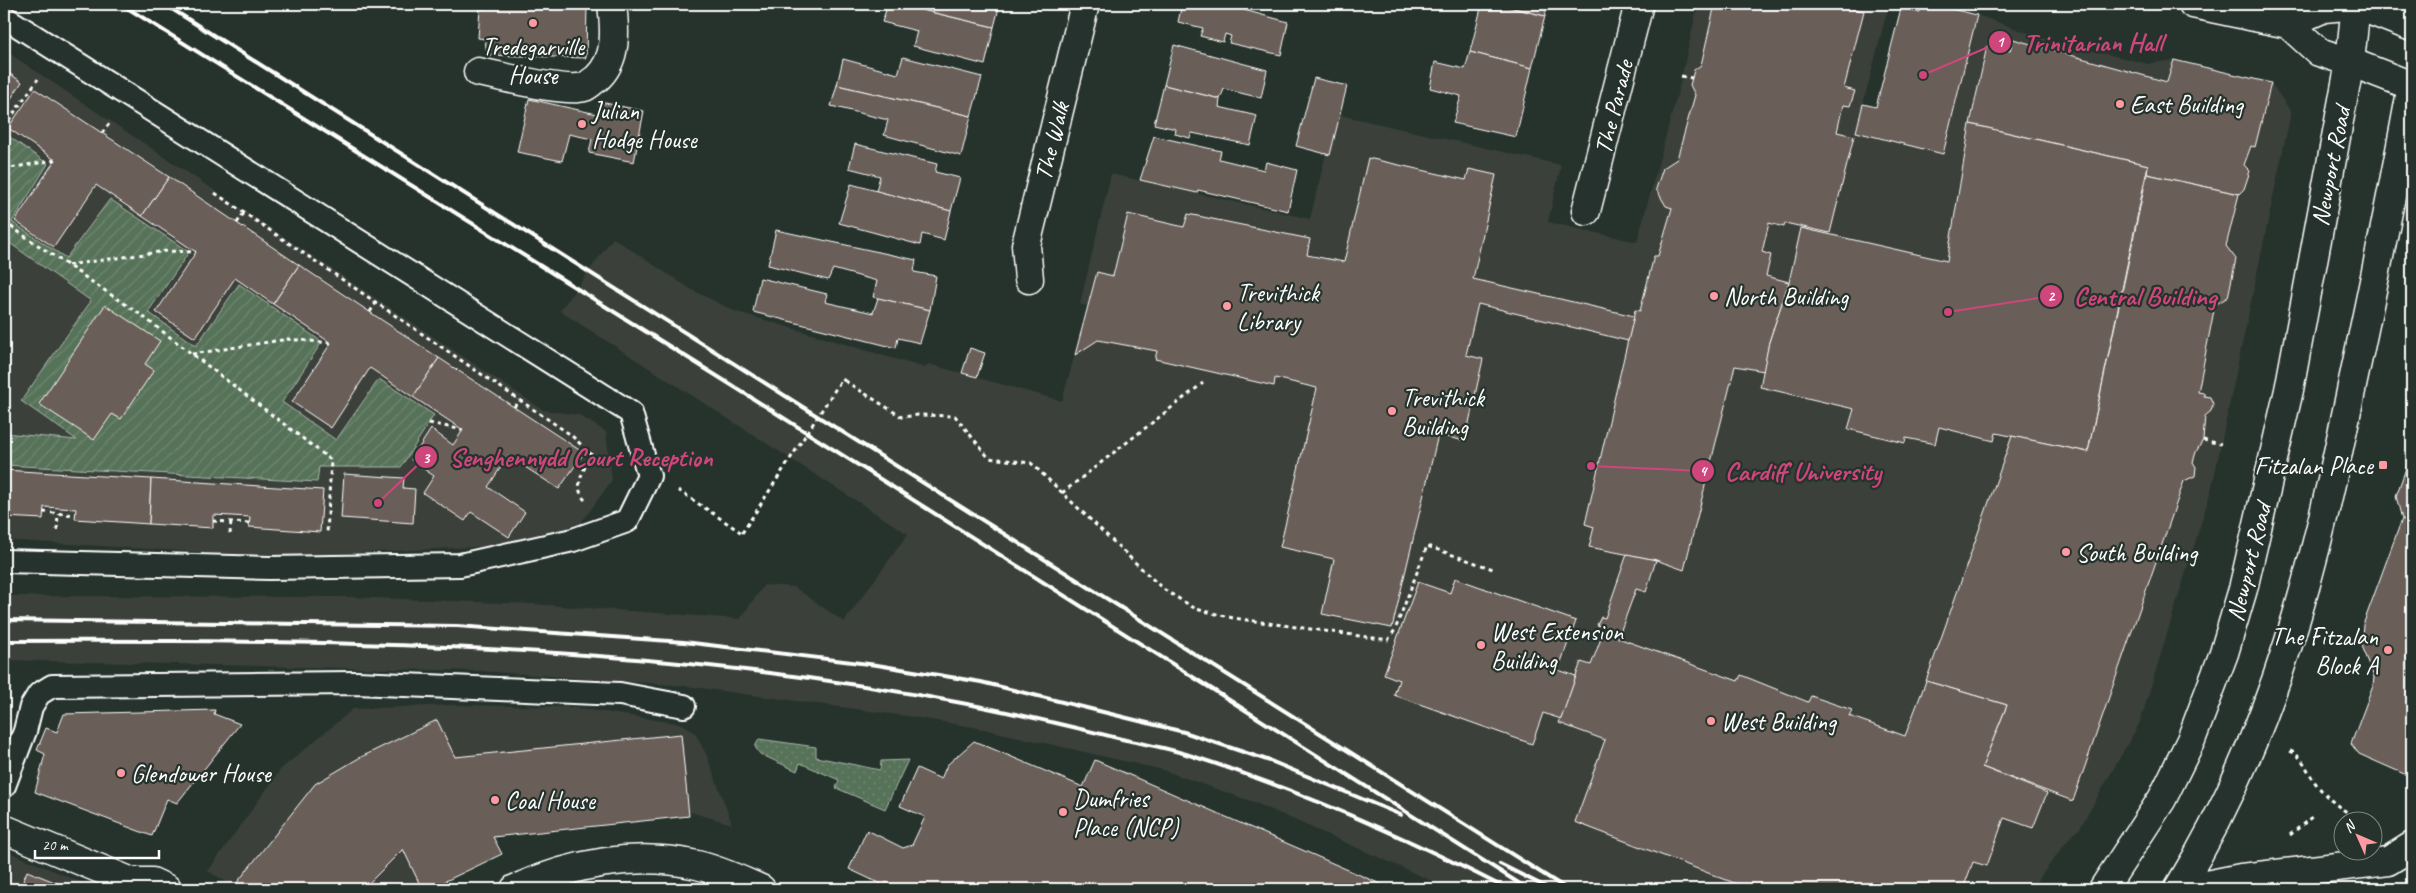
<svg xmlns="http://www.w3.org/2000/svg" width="2416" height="893" font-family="Caveat,sans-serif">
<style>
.built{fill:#3b403a}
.grass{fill:url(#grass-dots);stroke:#aab8ac}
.garden{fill:url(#garden-furrows);stroke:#aab8ac}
.building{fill:#6b5f58;stroke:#fff}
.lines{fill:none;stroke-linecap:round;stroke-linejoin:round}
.lane-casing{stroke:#fff;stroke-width:26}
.street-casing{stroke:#fff;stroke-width:31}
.primary-casing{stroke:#fff;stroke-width:31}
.path{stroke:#fff;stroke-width:3;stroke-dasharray:4 4;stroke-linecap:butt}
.lane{stroke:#26332d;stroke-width:22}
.street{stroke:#26332d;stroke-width:28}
.primary{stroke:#26332d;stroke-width:28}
.rail{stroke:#fff;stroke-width:4}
.path-bridge{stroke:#fff;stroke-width:3;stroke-dasharray:4 4;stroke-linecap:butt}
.poi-dot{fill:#ff9aa2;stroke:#26332d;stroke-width:2}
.labels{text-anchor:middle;stroke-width:4.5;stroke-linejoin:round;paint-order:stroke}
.poi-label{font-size:25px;fill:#fff;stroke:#26332d;text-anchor:start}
.street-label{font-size:25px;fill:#fff;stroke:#26332d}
.leader{fill:none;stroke:#ce467c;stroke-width:2}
.callout-dot{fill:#ce467c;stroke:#26332d;stroke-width:2}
.mark-label{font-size:15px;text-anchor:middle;font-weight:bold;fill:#fff}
.callout-label{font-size:26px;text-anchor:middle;font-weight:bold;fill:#ce467c;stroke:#26332d;stroke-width:4.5;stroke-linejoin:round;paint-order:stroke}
</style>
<defs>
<pattern id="grass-dots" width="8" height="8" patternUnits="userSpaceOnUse" patternTransform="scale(1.25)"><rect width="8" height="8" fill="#567258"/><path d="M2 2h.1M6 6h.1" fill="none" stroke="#6f8771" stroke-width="1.8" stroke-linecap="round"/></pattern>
<pattern id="garden-furrows" width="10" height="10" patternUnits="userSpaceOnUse" patternTransform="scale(1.25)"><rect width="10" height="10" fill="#567258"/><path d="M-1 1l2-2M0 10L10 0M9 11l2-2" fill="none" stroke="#6f8771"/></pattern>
</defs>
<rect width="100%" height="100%" fill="#26332d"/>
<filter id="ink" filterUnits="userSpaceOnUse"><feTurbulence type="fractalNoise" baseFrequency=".02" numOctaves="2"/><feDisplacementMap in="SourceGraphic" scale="10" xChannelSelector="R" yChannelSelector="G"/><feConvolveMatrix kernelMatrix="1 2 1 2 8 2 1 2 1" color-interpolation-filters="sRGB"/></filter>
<g filter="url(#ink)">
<g class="built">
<polygon points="1698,4 1889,4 1856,131 1943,154 1977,15 2048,40 2148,64 2174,60 2271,83 2291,112 2212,487 2140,722 2080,828 2071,836 2031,889 1450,889 1256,803 1163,770 979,728 914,717 686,686 481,671 4,660 4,596 348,597 532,604 740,619 764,585 794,587 844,622 908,534 560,311 613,238 692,290 734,311 925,368 928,364 1062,401 1088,306 1080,304 1111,174 1310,219 1326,154 1330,154 1340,115 1561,165 1548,222 1637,242 1679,88"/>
<polygon points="4,50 543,410 579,415 606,432 612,480 581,523 513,545 278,557 4,540"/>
<polygon points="452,705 571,707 683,724 695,733 707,756 732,824 666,805 521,826 490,842 423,889 238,889 208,871 281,769 353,709"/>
<polygon points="4,850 78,881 94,889 4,889"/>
</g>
<polygon class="grass" points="759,739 816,747 816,757 880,770 881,761 908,760 885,809 836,788 839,780 800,763 797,771 760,754 755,747"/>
<polygon class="garden" points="4,133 48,164 12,222 66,258 110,199 189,252 148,312 196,346 239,284 322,342 282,402 336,440 379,379 434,415 401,467 319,467 317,482 4,465 4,433 77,440 21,401 91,301 4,239"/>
<g class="building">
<polygon points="486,4 587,4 586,58 487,55 485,39 478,38 480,8 485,9"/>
<polygon points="888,4 897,4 994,27 985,65 913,46 917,31 882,22"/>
<polygon points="897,4 1000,4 994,27"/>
<polygon points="1182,4 1246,4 1244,10 1288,22 1281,55 1229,43 1231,36 1225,34 1223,42 1200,36 1203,28 1178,22"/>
<polygon points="1482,4 1498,4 1545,16 1532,68 1470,52"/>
<polygon points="1498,4 1548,4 1545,16"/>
<polygon points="1715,4 1833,4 1864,11 1844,88 1855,91 1850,106 1843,105 1837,132 1854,136 1830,233 1785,223 1784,227 1769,223 1762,252 1771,255 1766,276 1789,282 1769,342 1764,371 1735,366 1684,570 1656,560 1589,547 1594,527 1585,524 1635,310 1640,311 1654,256 1658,256 1672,208 1666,206 1656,189 1663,168 1677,159 1695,95 1690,85 1692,78 1694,70 1701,65"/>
<polygon points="1921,4 1931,4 1977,15 1943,154 1856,132 1863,104 1876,107 1901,8 1920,12"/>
<polygon points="2013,39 2167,82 2174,60 2271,83 2255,147 2251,146 2244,165 2250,171 2244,189 2239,194 2147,174 2148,165 1970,124 1987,46 2010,51"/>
<polygon points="1174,45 1267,70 1261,98 1224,89 1220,99 1164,85"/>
<polygon points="1470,52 1532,68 1516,137 1453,123 1461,96 1430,88 1435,62 1465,69"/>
<polygon points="903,57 982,77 971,116 837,85 843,59 898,74"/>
<polygon points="4,70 22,82 4,109"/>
<polygon points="1314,78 1347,86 1330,155 1296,146"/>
<polygon points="837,85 971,116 961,156 884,135 888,120 831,106"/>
<polygon points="1164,85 1220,99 1219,107 1257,116 1250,145 1192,133 1190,138 1175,134 1176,129 1154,124"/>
<polygon points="35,89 169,177 142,216 96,185 54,247 15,221 55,160 8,128"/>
<polygon points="529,99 597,114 600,102 644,111 634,162 589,153 592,139 569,134 562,161 517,152"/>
<polygon points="1970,124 2148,165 2088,452 1996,433 1994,441 1939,427 1935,444 1906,438 1905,443 1848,429 1854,409 1760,387 1769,342 1789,282 1801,228 1947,261"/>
<polygon points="1154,136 1221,151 1219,159 1264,170 1266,162 1297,170 1288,211 1198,190 1197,193 1140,180"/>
<polygon points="855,144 937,164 935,172 960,178 951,211 876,191 880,176 849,168"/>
<polygon points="1368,158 1466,180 1469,169 1496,175 1473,279 1634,316 1628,341 1478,304 1466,355 1483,359 1465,441 1438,435 1392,628 1322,614 1334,559 1280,547 1317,388 1275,378 1274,386 1155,359 1157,351 1098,340 1075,355 1097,272 1113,276 1128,214 1184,227 1188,214 1310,239 1307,255 1344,262"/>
<polygon points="2147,174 2239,194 2226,246 2236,259 2228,297 2215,305 2198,392 2204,393 2204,396 2210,397 2213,404 2211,411 2205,416 2203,440 2196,452 2193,462 2196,467 2195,476 2184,481 2073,801 1982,767 2007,705 1926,681 2012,436 2088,452"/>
<polygon points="169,177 299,265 273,304 235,278 195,338 156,312 196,252 142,216"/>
<polygon points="851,184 951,211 944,240 922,234 920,245 839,223"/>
<polygon points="776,230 916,260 914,272 936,276 930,310 873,297 877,281 833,269 828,280 768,265"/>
<polygon points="299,265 439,358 413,397 370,368 331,428 292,402 331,343 273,304"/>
<polygon points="760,278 827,294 825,302 873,313 878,298 930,310 920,343 898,338 896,348 753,312"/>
<polygon points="105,305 160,341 145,364 154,370 121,419 112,414 94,440 39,404"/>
<polygon points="970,348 985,353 977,377 962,373"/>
<polygon points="439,358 584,453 559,489 508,456 488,487 525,512 509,537 471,512 465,521 423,493 434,476 411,460 431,429 453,445 463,430 413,397"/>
<polygon points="2412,452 2412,523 2402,519 2396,496"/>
<polygon points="4,470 151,479 149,524 75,519 76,509 44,507 43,519 4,517"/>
<polygon points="344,474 404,478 403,488 415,489 413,523 341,518"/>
<polygon points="151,479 323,490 320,532 249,527 250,517 213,515 213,528 149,524"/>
<polygon points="2402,519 2412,523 2411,777 2359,754 2351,744 2373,686 2374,677 2361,646 2363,625"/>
<polygon points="1627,554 1656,560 1646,592 1636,589 1618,638 1738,681 1741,675 1808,702 1811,696 1852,710 1849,716 1905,736 1926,681 2007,705 1982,767 2047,793 2033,828 2004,818 1987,866 1973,862 1963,889 1809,889 1800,886 1799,889 1750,889 1575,822 1605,740 1559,723 1581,662 1591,665 1605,628 1597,625 1601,617 1605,618"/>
<polygon points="1455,578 1576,621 1558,670 1576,676 1561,719 1543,713 1532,744 1394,695 1399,680 1384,674 1418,582 1450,593"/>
<polygon points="215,710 214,714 240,724 177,803 167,799 152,836 35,792 45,754 37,750 46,728 57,732 64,714"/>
<polygon points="437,720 455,757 681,734 689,816 493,837 502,854 429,889 422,889 403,849 366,886 371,889 232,889 315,784 359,758"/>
<polygon points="974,741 1083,787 1095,760 1392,889 894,889 894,886 886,882 885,886 849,869 867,830 903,848 912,845 925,817 900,806 917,768 941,779 947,765"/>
<polygon points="27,871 72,889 20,889"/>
</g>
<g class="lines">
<defs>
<g id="lane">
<polyline points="4,17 631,413 649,476 627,521 573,540 460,565 269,568 4,561"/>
<polyline points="4,786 25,731 31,707 39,694 52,686 357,683 620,694 684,706"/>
</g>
<g id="street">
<polyline points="2193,4 2288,24 2319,52 2350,62"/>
<polyline points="2288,24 2324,8 2356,5"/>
<path d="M478,72C502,76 563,93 584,87C588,86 592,81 596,79C618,60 615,29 612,4"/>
<polyline points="1586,211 1639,4"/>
<polyline points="1029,279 1026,245 1085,4"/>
<polyline points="4,829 132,882 152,882 167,889"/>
<polyline points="2186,889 2241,878 2388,861 2412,846"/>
</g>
<g id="primary">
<polyline points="2356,5 2412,27"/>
<polyline points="2350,62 2412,86"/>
<path d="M515,889C571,864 635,851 697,865C719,870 740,880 761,889"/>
<polyline points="2103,889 2162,799 2191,740 2224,653 2243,589 2289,390 2350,62 2356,4"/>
<path d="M2178,889C2276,730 2316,562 2353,381C2374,283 2394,185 2412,86"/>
</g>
</defs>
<use href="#lane" class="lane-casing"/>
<use href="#street" class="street-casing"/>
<use href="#primary" class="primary-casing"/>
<g class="path">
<polyline points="1681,76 1692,78"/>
<polyline points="4,127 38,79"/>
<polyline points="102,133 109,124"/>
<polyline points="4,169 55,160"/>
<path d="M215,193L571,435L591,454C585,468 572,487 585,500"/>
<polyline points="4,222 141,315 331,460 327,534"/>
<polyline points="237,223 244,213"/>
<polyline points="68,265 166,251 196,252"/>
<polyline points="370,312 376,303"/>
<polyline points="192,354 288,339 331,343"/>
<polyline points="845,381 902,417 918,415 955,416 989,458 1031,463 1163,589 1196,609 1233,618 1388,640 1395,630 1427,546 1493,569"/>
<polyline points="514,407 519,400"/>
<polyline points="429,423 463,430"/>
<polyline points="2203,440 2221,444"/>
<polyline points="678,490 742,533"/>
<polyline points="1062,493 1203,383"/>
<polyline points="43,512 75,515"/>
<polyline points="213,521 250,523"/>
<polyline points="57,530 58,513"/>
<polyline points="230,534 231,522"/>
<path d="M2290,751C2303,756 2306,769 2314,781C2327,799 2343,812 2363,820"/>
<polyline points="2290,835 2313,816"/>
</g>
<use href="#lane" class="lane"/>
<use href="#street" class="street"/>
<use href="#primary" class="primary"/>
<g class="rail">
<polyline points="121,4 741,391 1528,889"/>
<polyline points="164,4 1567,889"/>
<polyline points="4,620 457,626 684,642 877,665 981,682 1184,732 1273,762 1401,815"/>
<path d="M4,641C325,640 651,642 967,704C1021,714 1073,727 1126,740C1146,744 1167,748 1186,754C1296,789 1404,836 1507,889"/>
<polyline points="1500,864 1550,889"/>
</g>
<polyline class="path-bridge" points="742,533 842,379 845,381"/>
</g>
</g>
<g class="poi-dot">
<circle cx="533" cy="23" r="5"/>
<circle cx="2120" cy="104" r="5"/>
<circle cx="582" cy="124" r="5"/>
<circle cx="1714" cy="296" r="5"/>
<circle cx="1227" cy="306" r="5"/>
<circle cx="1392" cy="411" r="5"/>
<rect x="2378" y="460" width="10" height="10" rx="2.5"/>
<circle cx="2066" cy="552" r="5"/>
<circle cx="1481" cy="645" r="5"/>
<circle cx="2388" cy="650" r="5"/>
<circle cx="1711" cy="721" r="5"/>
<circle cx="121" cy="773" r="5"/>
<circle cx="495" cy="800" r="5"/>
<circle cx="1063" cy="812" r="5"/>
</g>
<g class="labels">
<g class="poi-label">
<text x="533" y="55" text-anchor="middle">Tredegarville<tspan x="533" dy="29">House</tspan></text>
<text x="2130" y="113">East Building</text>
<text x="592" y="119">Julian<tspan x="592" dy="29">Hodge House</tspan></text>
<text x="1237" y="301">Trevithick<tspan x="1237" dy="29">Library</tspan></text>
<text x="1724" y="305">North Building</text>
<text x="1402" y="406">Trevithick<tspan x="1402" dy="29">Building</tspan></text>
<text x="2373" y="474" text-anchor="end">Fitzalan Place</text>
<text x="2076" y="561">South Building</text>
<text x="1491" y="640">West Extension<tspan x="1491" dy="29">Building</tspan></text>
<text x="2378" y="645" text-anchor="end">The Fitzalan<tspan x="2378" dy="29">Block A</tspan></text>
<text x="1721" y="730">West Building</text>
<text x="131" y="782">Glendower House</text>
<text x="1073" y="807">Dumfries<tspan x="1073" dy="29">Place (NCP)</tspan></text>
<text x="505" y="809">Coal House</text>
</g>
<g class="street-label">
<text transform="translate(1613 107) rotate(-76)" y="9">The Parade</text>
<text transform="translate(1051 141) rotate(-76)" y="9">The Walk</text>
<text transform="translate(2330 166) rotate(-79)" y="9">Newport Road</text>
<text transform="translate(2248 562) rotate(-76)" y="9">Newport Road</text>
</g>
</g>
<path class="leader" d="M1923 75L2000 42M1948 312L2051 296M378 503L426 457M1591 466L1703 471"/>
<g class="callout-dot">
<circle cx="1923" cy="75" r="5"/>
<circle cx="1948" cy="312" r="5"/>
<circle cx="378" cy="503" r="5"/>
<circle cx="1591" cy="466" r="5"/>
<circle cx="2000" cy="42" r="12"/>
<circle cx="2051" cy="296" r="12"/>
<circle cx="426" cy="457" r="12"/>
<circle cx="1703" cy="471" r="12"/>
</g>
<g class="mark-label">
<text x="2000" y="47">1</text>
<text x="2051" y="301">2</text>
<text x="426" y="463">3</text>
<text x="1703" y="476">4</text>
</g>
<g class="callout-label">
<text x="2093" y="51">Trinitarian Hall</text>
<text x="2145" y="305">Central Building</text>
<text x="581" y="466">Senghennydd Court Reception</text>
<text x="1803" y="480">Cardiff University</text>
</g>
<rect width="2416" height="893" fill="none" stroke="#26332d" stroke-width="20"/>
<rect x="10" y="10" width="2396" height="873" fill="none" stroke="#fff" stroke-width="2" filter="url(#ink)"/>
<g transform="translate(2358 836) rotate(315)"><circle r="24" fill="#26332d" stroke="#7d8581"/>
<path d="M0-4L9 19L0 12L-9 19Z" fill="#ff9aa2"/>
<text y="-8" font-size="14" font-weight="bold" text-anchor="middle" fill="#ffffff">N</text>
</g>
<path d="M35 850v8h124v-8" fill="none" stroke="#ffffff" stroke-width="2.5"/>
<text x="42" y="850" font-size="15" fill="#ffffff" stroke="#26332d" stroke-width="4" paint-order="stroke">20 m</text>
</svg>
